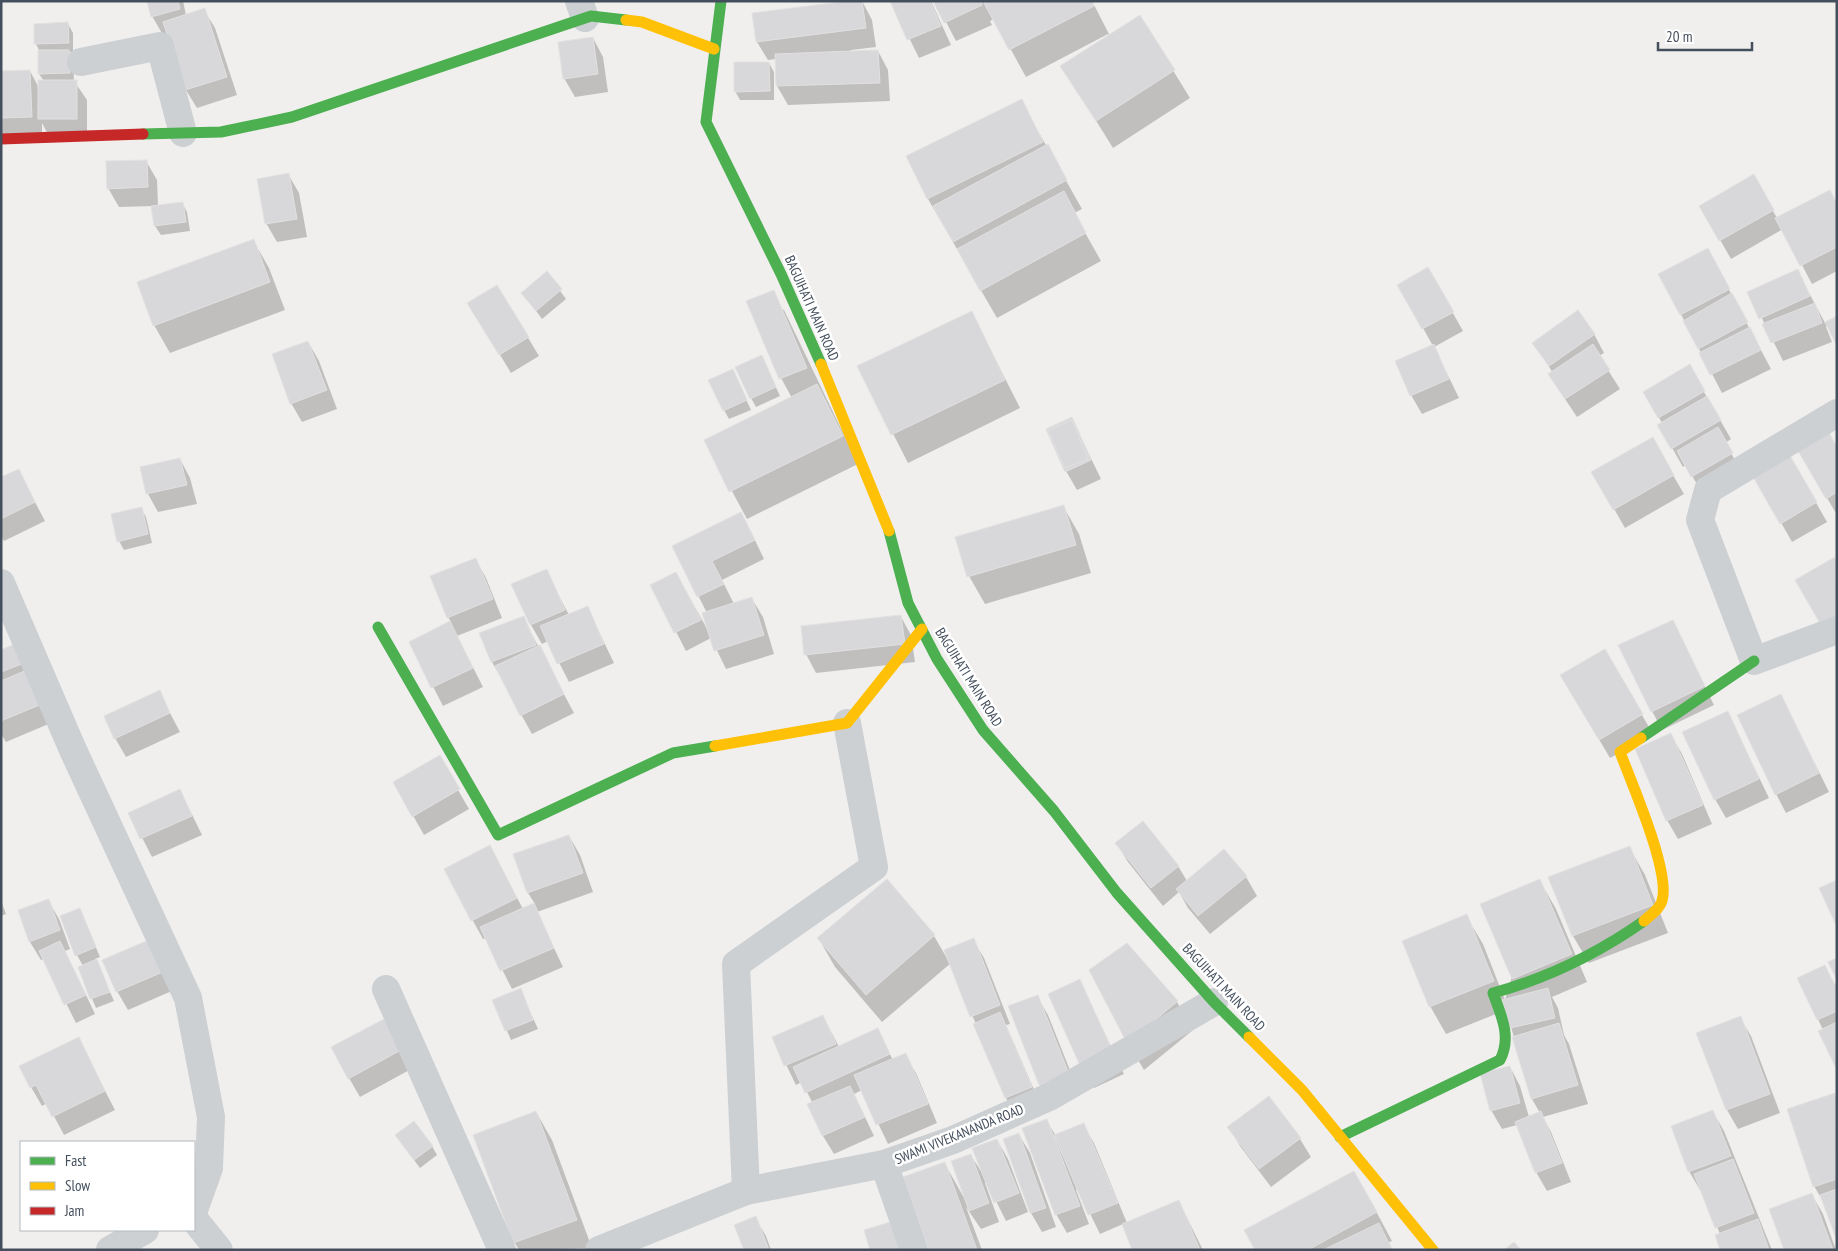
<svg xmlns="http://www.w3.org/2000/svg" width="1838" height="1251" font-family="'PT Sans Narrow',sans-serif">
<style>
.shadow{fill:#0003}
.building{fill:#d8d8da;stroke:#e1e1e1}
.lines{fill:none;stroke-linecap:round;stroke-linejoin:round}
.street{stroke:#ccd0d3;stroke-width:28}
.fast{stroke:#4caf50;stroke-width:11}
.slow{stroke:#ffc107;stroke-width:11}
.jam{stroke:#c62828;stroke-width:11}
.labels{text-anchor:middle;stroke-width:5;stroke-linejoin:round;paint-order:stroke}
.street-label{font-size:14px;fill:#444f5d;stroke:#fff}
</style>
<rect width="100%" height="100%" fill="#f0efee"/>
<g class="shadow">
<polygon points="148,1 183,1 186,15 204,10 215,28 237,95 197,108 186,90 168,33 163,35 152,16"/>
<polygon points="862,1 872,20 876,47 851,50 851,52 878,51 888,70 890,101 788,105 777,86 776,59 768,60 757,42"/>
<polygon points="891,1 931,1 951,45 919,58"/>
<polygon points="935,1 1092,1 1110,36 1140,17 1190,98 1113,148 1062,66 1109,36 1108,34 1026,77 994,19 990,21 992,25 956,41"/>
<polygon points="68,24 73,33 73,52 69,52 73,60 74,81 87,100 87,138 50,138 42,123 42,136 1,135 1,72 30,71 39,88 44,81 39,74 40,52 36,44 35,25"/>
<polygon points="593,38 603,57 608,92 575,97 564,78"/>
<polygon points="769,63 774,72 774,100 740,100 735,91"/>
<polygon points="1021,101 1082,209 1074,213 1101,261 997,318 928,199 907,156"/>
<polygon points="146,161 157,180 158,206 182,203 187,212 190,231 161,235 155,226 153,206 119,207 108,188"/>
<polygon points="288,174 299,193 307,237 277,242 266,223"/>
<polygon points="1753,176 1777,218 1837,204 1837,271 1812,284 1783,229 1731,259 1701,206"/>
<polygon points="253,240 269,268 285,310 170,353 154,325"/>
<polygon points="1428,269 1463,331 1434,347 1459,398 1422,414 1411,395 1433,346 1399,285"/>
<polygon points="1718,269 1771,369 1722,393 1660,274"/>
<polygon points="1797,270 1825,323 1837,317 1826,327 1832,342 1783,361 1749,292"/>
<polygon points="547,273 566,299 542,319 523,293"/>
<polygon points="497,286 539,356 511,373 480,322"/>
<polygon points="748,302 784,310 858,464 747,519 705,441 792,398 781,378"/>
<polygon points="972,313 1020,408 908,463 859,367"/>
<polygon points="1594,334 1604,353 1599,356 1620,389 1577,417 1561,393 1550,375 1553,373 1534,343"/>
<polygon points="308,342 319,361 337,409 302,422 291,403"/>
<polygon points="762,357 780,396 756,407 751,398"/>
<polygon points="1689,366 1731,439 1725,443 1742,472 1703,495 1686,465 1683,467 1659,425 1662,423 1645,392"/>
<polygon points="737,380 751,410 729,419 724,410"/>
<polygon points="1072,419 1101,479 1077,490 1066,471"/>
<polygon points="1652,439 1684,494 1625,528 1593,472"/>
<polygon points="1837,449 1837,515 1799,450"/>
<polygon points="1789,455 1827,522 1792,542 1754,475"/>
<polygon points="180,459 190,478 197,504 158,512 148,494 142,468"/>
<polygon points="18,470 45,521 4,541 1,536 1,478"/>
<polygon points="1063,506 1079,534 1091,573 985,604 969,576"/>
<polygon points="141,508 146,517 152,543 124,550 119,541"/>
<polygon points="751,532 764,559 722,580 734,604 752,599 763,617 774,654 726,669 711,638 686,651 652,585 676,573 711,636 707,613 673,546"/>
<polygon points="1835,559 1837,563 1837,641 1797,581"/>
<polygon points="476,560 486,578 502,618 457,636 483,687 443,706 410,642 451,622 448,617"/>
<polygon points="546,571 569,615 587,607 614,663 569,682 548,641 542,644 531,625 513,585"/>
<polygon points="901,617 911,635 915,662 816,673 806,654"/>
<polygon points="523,618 574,713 532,734 492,662 481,634"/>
<polygon points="1672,621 1714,705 1662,730 1652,711"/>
<polygon points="24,642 58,720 6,742 1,734 1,651"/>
<polygon points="1604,650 1653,734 1610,758 1561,675"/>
<polygon points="159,692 180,732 126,757 115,738"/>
<polygon points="1781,695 1829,792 1786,813 1776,794"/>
<polygon points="1728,713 1769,798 1726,818 1715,799"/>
<polygon points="1671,735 1682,754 1712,824 1678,839 1667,820"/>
<polygon points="439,757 469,809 424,835 394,782"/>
<polygon points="180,790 202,835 152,857 130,814"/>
<polygon points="569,836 580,855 593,892 537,912 563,967 512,989 486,938 483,939 445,870 500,866 523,909 535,904 528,893 515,855"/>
<polygon points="1117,844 1178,866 1187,881 1246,877 1257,896 1210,934 1188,908 1179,892 1163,906 1128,862"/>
<polygon points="1629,847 1645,875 1668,933 1589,963 1573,936"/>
<polygon points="887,881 934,936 948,960 973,940 984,958 1010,1024 1006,1025 1041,1106 1017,1116 1006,1098 951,963 882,1022 835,967 819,939"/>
<polygon points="1540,881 1556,909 1587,982 1552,997 1558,1008 1564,1035 1569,1044 1588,1104 1543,1117 1551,1132 1571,1182 1547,1191 1536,1172 1517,1125 1502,1129 1491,1110 1510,1067 1520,1086 1529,1117 1540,1113 1532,1099 1506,1010 1446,1034 1430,1006 1466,916 1483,944 1505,1000"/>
<polygon points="48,900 59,919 70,949 65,951 95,1014 76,1023 44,959 41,960 30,942 19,911"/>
<polygon points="1,901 6,914 1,916"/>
<polygon points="80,910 100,957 95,959 114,1001 96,1008 79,967 83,966 77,955"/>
<polygon points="158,938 181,987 128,1010 117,991"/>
<polygon points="1127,944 1177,1002 1193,1030 1144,1070 1128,1043"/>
<polygon points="1825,967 1837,988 1837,1067 1823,1030 1799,978"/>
<polygon points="1080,981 1124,1074 1094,1088 1083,1069"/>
<polygon points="520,990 538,1029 511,1040 494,1001"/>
<polygon points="1037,996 1048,1015 1079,1093 1051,1103 1040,1085"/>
<polygon points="823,1016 839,1047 877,1030 893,1060 905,1055 916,1073 937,1123 888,1144 862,1090 854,1094 874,1136 834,1154 823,1136 813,1104 802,1082 796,1085 773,1038"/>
<polygon points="1740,1018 1751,1036 1780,1113 1738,1129 1727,1110 1698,1034"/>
<polygon points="397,1038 413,1068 360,1097 349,1078"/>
<polygon points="78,1039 115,1110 64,1135 47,1103 42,1106 31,1087"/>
<polygon points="1834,1095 1837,1099 1837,1238 1824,1203 1814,1186"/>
<polygon points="536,1112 552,1140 592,1248 519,1250 515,1243 474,1135"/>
<polygon points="1713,1112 1724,1131 1772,1250 1721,1250 1720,1234 1702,1189 1700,1190 1689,1171"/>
<polygon points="1046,1120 1056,1136 1083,1125 1094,1143 1127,1223 1179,1202 1203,1250 1134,1250 1123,1224 1100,1234 1078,1189 1076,1190 1089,1224 1067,1233 1056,1214"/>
<polygon points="1229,1127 1300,1139 1311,1157 1271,1187 1240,1146"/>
<polygon points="1019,1135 1030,1153 1056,1227 1042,1232 1031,1213 1005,1140"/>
<polygon points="997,1140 1008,1159 1028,1212 1006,1221 987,1183 985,1183 999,1222 981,1229 966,1207 982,1250 930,1250 945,1164 963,1196 971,1156 985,1177"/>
<polygon points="402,1144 432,1146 437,1155 420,1168"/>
<polygon points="1812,1195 1823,1214 1836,1250 1785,1250"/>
<polygon points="1370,1200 1392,1241 1389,1242 1392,1250 1256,1250"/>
<polygon points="755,1218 766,1236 771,1250 746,1250"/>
</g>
<g class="building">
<polygon points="147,1 178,1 180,9 151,17"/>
<polygon points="848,1 862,1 866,28 756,42 752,13"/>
<polygon points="890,1 930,1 941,26 907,40"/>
<polygon points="933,1 982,1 982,5 944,23"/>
<polygon points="989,1 1092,1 1094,6 1009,50 984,3"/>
<polygon points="205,8 227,77 185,90 163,22"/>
<polygon points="1140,15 1175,70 1096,121 1060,66"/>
<polygon points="68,22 69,43 34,44 34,24"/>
<polygon points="593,37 598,74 563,79 558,42"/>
<polygon points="38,50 69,50 70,73 38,74"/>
<polygon points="878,50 880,83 776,86 775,54"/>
<polygon points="734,62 769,62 770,91 734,92"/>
<polygon points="30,70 32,117 1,118 1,71"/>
<rect x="38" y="80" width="39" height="39"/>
<polygon points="1022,99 1043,142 927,199 906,156"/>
<polygon points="1048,144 1067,180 953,242 933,206"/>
<polygon points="147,160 148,187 107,189 106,161"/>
<polygon points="289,173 297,219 265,224 257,179"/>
<polygon points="1754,174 1774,210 1719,241 1699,206"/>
<polygon points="1830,190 1837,204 1837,247 1800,266 1775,218"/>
<polygon points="1064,191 1086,233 980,291 957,249"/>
<polygon points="183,202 186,222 154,226 151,206"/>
<polygon points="254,239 270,282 153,326 137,282"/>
<polygon points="1708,248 1730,289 1680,315 1658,274"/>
<polygon points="1428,267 1454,312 1422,329 1397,285"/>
<polygon points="1798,269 1810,296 1759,319 1747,292"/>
<polygon points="547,271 562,289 536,311 521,293"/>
<polygon points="497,285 529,337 499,355 467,303"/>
<polygon points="774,290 807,368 779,379 746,301"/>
<polygon points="1732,293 1748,322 1698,349 1683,321"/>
<polygon points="1815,303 1822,323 1771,343 1762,324"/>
<polygon points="1578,310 1595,334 1549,366 1532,343"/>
<polygon points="972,311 1005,380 891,435 857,366"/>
<polygon points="1837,316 1837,346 1825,322"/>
<polygon points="1750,327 1761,350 1710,375 1699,353"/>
<polygon points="308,341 327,390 290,404 272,354"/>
<polygon points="1434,344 1449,379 1410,396 1395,361"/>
<polygon points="1593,344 1610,370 1565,399 1548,374"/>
<polygon points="762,355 776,387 750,399 735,367"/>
<polygon points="1690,364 1705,391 1658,418 1643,392"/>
<polygon points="733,369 747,400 723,411 708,380"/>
<polygon points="817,384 843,436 729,492 704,440"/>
<polygon points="1707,396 1721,420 1671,449 1657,425"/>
<polygon points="1072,417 1091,460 1065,472 1046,429"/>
<polygon points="1072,420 1088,459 1065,468 1048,430"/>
<polygon points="1718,427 1733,453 1691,477 1677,451"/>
<polygon points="1828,431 1837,447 1837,492 1826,499 1797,449"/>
<polygon points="1653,437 1674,475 1613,510 1591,472"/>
<polygon points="1789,454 1817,502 1780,524 1752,475"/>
<polygon points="180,458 187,485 146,494 140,467"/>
<polygon points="19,469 35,502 1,519 1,477"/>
<polygon points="1064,505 1076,545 967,577 955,537"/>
<polygon points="142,507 148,534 117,542 111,514"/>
<polygon points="741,512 755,540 712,561 724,584 697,597 672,546"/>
<polygon points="1835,557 1837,616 1821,625 1795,580"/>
<polygon points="476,558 493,599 447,618 430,576"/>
<polygon points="547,569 565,610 530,625 511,584"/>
<polygon points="676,572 701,620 674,633 650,585"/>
<polygon points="752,597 764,635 714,651 702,613"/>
<polygon points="588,606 604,644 557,664 540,626"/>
<polygon points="901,615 905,644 804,655 801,626"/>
<polygon points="524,616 536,645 491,662 479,633"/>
<polygon points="1673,620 1705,686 1651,712 1618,645"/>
<polygon points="450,621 473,668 431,688 409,642"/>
<polygon points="24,640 32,660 1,672 1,650"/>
<polygon points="540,645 564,694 520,716 495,666"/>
<polygon points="1605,649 1643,714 1599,740 1560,675"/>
<polygon points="34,667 49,701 1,721 1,681"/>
<polygon points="160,690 170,713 114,739 104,716"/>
<polygon points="1781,694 1819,773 1775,795 1737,715"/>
<polygon points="1728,711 1759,779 1714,800 1682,732"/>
<polygon points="1671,733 1703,805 1666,821 1635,749"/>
<polygon points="440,755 460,789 412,817 393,782"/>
<polygon points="180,789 192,816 140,839 128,813"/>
<polygon points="1143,821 1179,866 1151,888 1115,843"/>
<polygon points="569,835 583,873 527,893 513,854"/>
<polygon points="490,845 517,898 471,921 444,869"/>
<polygon points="1630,846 1653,905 1572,936 1548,877"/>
<polygon points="1224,849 1247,876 1198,916 1176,889"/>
<polygon points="887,879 935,935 866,995 817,938"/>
<polygon points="1540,879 1572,954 1512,979 1480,904"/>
<polygon points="1837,880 1837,927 1819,888"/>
<polygon points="49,899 60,930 29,942 18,910"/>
<polygon points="534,903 554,948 500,971 480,927"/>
<polygon points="80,908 96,947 75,956 60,916"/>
<polygon points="1467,914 1494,981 1429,1007 1402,941"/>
<polygon points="158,936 172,968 116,992 102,960"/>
<polygon points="974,938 1000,1005 970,1017 944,950"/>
<polygon points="60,941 86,995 64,1005 39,951"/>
<polygon points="1127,943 1178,1001 1127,1043 1089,970"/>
<polygon points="1837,958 1837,980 1828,962"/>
<polygon points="97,959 110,992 90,999 78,967"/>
<polygon points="1825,965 1837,991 1837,1011 1817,1020 1797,978"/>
<polygon points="1080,979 1114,1055 1082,1070 1048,994"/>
<polygon points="521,988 533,1020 505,1031 492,1000"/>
<polygon points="1548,988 1555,1018 1510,1028 1502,1000"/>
<polygon points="1038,995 1069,1074 1039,1085 1008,1006"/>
<polygon points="1000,1012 1032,1087 1005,1098 973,1024"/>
<polygon points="823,1015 836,1044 784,1066 772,1037"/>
<polygon points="1741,1016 1770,1094 1726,1110 1696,1033"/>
<polygon points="386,1018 403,1049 348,1079 331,1047"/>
<polygon points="1837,1022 1837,1070 1818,1031"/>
<polygon points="1559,1023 1578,1085 1531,1099 1512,1037"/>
<polygon points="878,1028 890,1054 805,1093 793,1067"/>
<polygon points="79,1037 105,1091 52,1117 36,1085 30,1088 19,1066"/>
<polygon points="906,1053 928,1104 876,1125 854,1075"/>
<polygon points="1510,1066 1520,1103 1490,1111 1480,1073"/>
<polygon points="850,1086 865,1117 822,1136 807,1104"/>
<polygon points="1835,1093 1837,1179 1813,1187 1787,1109"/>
<polygon points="1269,1096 1301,1138 1259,1169 1227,1127"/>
<polygon points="1713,1110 1731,1156 1688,1172 1671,1126"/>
<polygon points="536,1111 577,1220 513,1243 473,1135"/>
<polygon points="1541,1111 1562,1163 1535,1173 1515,1122"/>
<polygon points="1047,1119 1080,1206 1055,1215 1022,1128"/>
<polygon points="414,1121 433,1146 414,1160 395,1135"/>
<polygon points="1084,1123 1118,1203 1088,1215 1054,1135"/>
<polygon points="1019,1133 1046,1208 1030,1213 1003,1139"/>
<polygon points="997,1139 1019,1193 994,1203 972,1148"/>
<polygon points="971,1154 989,1203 969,1211 951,1161"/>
<polygon points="1733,1159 1754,1213 1715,1228 1694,1174"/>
<polygon points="945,1162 977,1250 929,1250 903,1177"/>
<polygon points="1354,1171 1377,1212 1308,1250 1255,1250 1244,1230"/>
<polygon points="1837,1189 1837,1241 1820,1195"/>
<polygon points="1812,1193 1833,1250 1784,1250 1769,1209"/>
<polygon points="1179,1200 1200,1250 1132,1250 1122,1224"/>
<polygon points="756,1216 769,1250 744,1250 734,1225"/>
<polygon points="1758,1219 1769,1250 1720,1250 1715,1235"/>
<polygon points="897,1220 906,1250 870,1250 864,1230"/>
<polygon points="1379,1223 1392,1250 1323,1250"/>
<polygon points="1514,1242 1521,1250 1504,1250"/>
</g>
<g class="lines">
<g class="street">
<polyline points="579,1 585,18"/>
<polyline points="81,62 160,46 183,133"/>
<polyline points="1837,413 1708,490 1700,520 1754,661 1837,630"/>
<polyline points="1,583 73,750 188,998 211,1117 209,1168 194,1210"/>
<polyline points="386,989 502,1250"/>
<polyline points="884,1164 914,1250"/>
<polyline points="746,1191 736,964 874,867 847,723"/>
<polyline points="194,1219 219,1250"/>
<polyline points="110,1250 145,1230"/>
<polyline points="599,1250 746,1191 884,1164 953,1140 1049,1097 1214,1002"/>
</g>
<g class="fast">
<polyline points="721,1 706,122 781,274 821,364"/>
<polyline points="143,134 221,132 292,117 591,16 626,20"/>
<polyline points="889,531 908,603 937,659 983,730 1054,811 1117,893 1214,1002 1249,1037"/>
<polyline points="378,627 498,835 673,753 715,746"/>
<polyline points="1641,738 1754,661"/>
<path d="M1340,1137L1500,1060C1512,1037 1501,1015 1493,993C1548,978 1597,954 1644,921"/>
</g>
<g class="slow">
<polyline points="626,20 642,22 714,49"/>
<polyline points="821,364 889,531"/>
<path d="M1641,738L1620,752C1631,782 1671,872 1662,901C1660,909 1650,915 1644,921"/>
<polyline points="715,746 847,723 922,629"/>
<polyline points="1249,1037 1302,1090 1433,1250"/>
</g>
<polyline class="jam" points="1,139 143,134"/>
</g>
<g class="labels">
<g class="street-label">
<text transform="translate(812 308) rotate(66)" y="5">BAGUIHATI MAIN ROAD</text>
<text transform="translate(969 677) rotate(58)" y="5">BAGUIHATI MAIN ROAD</text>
<text transform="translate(1224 987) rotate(47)" y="5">BAGUIHATI MAIN ROAD</text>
<text transform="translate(959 1134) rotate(-22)" y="5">SWAMI VIVEKANANDA ROAD</text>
</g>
</g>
<rect width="1838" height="1251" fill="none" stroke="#444f5d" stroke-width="5"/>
<rect x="20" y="1141" width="175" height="90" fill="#ffffff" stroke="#b4b9be"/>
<rect x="30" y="1157" width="25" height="8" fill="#4caf50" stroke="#b4b9be"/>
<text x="65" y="1166" font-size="15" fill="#444f5d">Fast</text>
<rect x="30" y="1182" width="25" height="8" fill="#ffc107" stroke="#b4b9be"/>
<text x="65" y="1191" font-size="15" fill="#444f5d">Slow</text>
<rect x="30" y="1207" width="25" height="8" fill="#c62828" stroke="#b4b9be"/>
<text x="65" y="1216" font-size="15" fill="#444f5d">Jam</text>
<path d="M1658 42v8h94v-8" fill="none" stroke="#444f5d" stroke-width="2.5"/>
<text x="1666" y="42" font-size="15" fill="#444f5d" stroke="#ffffff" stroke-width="4" paint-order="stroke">20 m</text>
</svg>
